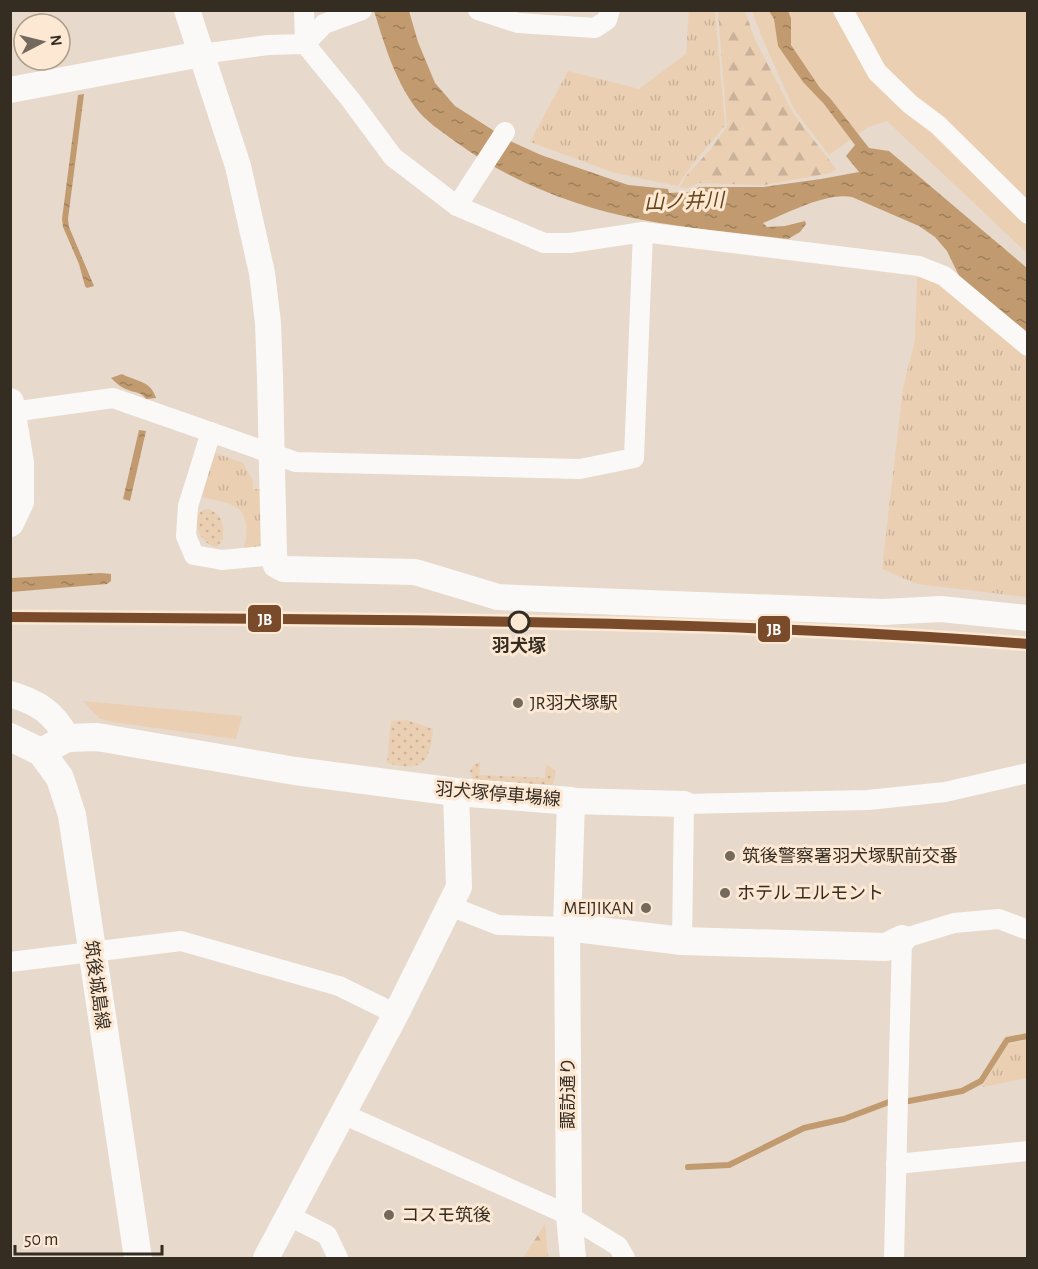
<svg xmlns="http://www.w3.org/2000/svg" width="1038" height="1269" font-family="'Alegreya Sans','Noto Sans JP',sans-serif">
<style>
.grass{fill:url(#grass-tufts)}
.forest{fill:url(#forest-firs)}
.park{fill:#eacfb2}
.garden{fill:url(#garden-dots)}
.water{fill:url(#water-ripples)}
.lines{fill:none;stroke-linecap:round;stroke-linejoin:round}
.stream{stroke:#c19b6f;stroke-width:6}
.minor{stroke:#fbf9f7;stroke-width:20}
.tertiary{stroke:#fbf9f7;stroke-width:26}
.secondary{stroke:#fbf9f7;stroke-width:28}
.rail-1-casing{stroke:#fce8d3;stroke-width:15}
.rail-1{stroke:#7a4b2a;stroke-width:10}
.stop-dot{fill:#fce8d3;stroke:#352c22;stroke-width:3}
.poi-dot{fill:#73695d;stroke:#fce8d3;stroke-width:2}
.labels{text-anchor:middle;stroke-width:6;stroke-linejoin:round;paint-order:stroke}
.stop-label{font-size:18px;font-weight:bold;fill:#352c22;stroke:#fce8d3}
.poi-label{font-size:18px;fill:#352c22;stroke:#fce8d3;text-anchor:start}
.street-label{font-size:18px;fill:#352c22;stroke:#fce8d3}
.water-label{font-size:20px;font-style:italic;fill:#664317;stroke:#fce8d3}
.line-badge{stroke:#fce8d3;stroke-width:2}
.badge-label{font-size:16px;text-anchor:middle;font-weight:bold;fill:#fff}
</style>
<defs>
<pattern id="grass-tufts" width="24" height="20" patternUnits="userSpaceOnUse" patternTransform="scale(1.5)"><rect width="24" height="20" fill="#eacfb2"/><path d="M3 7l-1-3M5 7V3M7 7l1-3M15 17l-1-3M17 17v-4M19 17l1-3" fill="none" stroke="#c9b299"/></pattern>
<pattern id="forest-firs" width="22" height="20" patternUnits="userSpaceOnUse" patternTransform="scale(1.5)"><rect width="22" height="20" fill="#eacfb2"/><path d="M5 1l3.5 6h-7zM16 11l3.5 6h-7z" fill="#c9b299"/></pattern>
<pattern id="garden-dots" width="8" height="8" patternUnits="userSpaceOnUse" patternTransform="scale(1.5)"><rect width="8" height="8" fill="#eacfb2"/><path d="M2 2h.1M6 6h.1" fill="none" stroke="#c9b299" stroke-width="1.8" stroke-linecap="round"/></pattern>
<pattern id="water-ripples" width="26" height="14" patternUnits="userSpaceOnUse" patternTransform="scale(1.5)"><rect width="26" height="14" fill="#c19b6f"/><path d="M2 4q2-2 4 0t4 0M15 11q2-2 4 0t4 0" fill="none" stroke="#9e7f5b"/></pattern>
</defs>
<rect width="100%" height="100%" fill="#e7d9cb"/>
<g class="grass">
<path d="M689,10L715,11L725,125C710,145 690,164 678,186L615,173L530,142L568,71L639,89L686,54Z"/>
<polygon points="917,277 932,277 1027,355 1027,597 917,584 882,569 903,388 915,340"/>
<path d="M215,453L243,463L253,481V489H263L262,544L254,549L243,550C248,537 248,523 241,510L228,503L202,497L211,464Z"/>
<polygon points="1027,1040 1027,1078 982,1087 1008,1044"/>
</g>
<g class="forest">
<polygon points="718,11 745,11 755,40 793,113 836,169 831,173 764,185 698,183 688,188 680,187 686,176 711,149 727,126"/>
<polygon points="545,1224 548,1258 523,1258"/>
</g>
<g class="park">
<polygon points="752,11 1027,11 1027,253 887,121 868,127 829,155 794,109 764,42"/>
<polygon points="83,701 241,716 242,716 236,739 113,722 99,718"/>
</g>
<g class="garden">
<path d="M209,509C223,516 224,524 223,539L217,547C197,545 187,510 209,509Z"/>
<path d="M407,720L433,729C430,764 421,772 387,763L391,721Z"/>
<path d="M480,762L479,775L545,778L546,765C557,768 557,777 552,785L473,780L470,770L475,764Z"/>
</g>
<g class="water">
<path d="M374,11H409L418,42L435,83L455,106L510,141L541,155L628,185L668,189L669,193L690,192L699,187H763L821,179L859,172L846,156L855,145L824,104L803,82L778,46L774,19L769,11H788L791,18V45L820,88L830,98L869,148L889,151L1027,268V332L960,278L947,251L935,237L919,226L852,197C826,192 788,213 763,223L767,227L785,226L805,221L806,224L800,232L788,239C740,233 691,229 643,220C578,208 510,182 456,142C441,131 425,121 415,107C394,78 384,43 374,11Z"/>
<polygon points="84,94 68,219 69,227 94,286 87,288 85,286 79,264 63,227 62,219 78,95"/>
<path d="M122,374C138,382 151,381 156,398L146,399C141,392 136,393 128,390C122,388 116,383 111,378Z"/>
<polygon points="139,430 146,431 130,501 123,499"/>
<polygon points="101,573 111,574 111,581 107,584 11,592 11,578"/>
</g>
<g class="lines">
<polyline class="stream" points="688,1167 729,1165 804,1128 844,1119 889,1102 909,1101 962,1091 981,1081 1007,1040 1028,1036"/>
<g class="minor">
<polyline points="304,10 305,44 350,99 393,157 457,206 544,243 570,243 643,232 919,266 944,276 1028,346"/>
<polyline points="478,10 518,23 595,28 607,20 610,10"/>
<polyline points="843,10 877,72 910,104 938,125 1028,214"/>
<polyline points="201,54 268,45 305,44 324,24 362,10"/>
<polyline points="457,206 505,132"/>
<polyline points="12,412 113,398 296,462 580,469 634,458 643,232"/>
<polyline points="211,432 188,506 186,536 194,555 222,560 274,555"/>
<polyline points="450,906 498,925 567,927"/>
<polyline points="682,941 684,804 868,800 945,792 1028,773"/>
<polyline points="10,962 181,941 339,986 396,1014"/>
<polyline points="352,1118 564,1213 618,1246 625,1258"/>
<polyline points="896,1164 1028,1151"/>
<polyline points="297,1220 327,1235 338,1258"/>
<polyline points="894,1258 902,939 954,923 999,919 1028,930"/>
</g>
<g class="tertiary">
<polyline points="187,10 238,166 262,273 268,323 270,378 274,555 276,565 284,569 415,572 498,597 518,598 883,612 941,609 1028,618"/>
<polyline points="10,90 201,54"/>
<path d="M10,694C37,702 54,712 67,738"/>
<polyline points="571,801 684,804"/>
<polyline points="567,927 569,1216 573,1258"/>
<polyline points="266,1258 396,1014 459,887 456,792"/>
</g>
<g class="secondary">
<polyline points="10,402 20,463 20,502 10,523"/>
<polyline points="10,737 41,752 60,778 72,815 138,1258"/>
<polyline points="41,752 67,738 97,737 295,771 456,792 571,801 567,927 682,941 886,947 902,939"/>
</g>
<defs>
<path id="rail-1" d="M10,617C133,617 256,619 379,620C595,622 811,627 1028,644"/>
</defs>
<use href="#rail-1" class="rail-1-casing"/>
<use href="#rail-1" class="rail-1"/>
</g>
<circle class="stop-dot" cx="519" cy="622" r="10"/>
<g class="poi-dot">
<circle cx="518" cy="703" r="6"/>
<circle cx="730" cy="856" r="6"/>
<circle cx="725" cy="893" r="6"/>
<circle cx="646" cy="908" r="6"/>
<circle cx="389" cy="1215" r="6"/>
</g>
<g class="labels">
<g class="stop-label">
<text x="519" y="652">羽犬塚</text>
</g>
<g class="poi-label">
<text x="530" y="709">JR羽犬塚駅</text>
<text x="742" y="862">筑後警察署羽犬塚駅前交番</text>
<text x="737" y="899">ホテル エルモント</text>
<text x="634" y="914" text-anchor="end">MEIJIKAN</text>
<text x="401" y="1221">コスモ筑後</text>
</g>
<g class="street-label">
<text transform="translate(498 794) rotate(5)" y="6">羽犬塚停車場線</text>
<text transform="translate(97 985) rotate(82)" y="6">筑後城島線</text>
<text transform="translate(568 1093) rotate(-90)" y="6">諏訪通り</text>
</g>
<g class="water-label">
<text transform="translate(684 201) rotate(-2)" y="7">山ノ井川</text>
</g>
</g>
<g class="line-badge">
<rect x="247" y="604" width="35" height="29" rx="6" fill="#7a4b2a"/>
<rect x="757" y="615" width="34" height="28" rx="6" fill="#7a4b2a"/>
</g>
<g class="badge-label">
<text x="265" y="625">JB</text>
<text x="774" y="635">JB</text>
</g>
<rect width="1038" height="1269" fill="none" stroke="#352c22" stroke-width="24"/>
<g transform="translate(42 42) rotate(83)"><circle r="28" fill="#fce8d3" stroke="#ac9d8c" stroke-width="1.5"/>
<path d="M0-4.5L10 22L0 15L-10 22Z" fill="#73695d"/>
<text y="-9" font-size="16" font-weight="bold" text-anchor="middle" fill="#352c22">N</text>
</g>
<path d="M15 1245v9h147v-9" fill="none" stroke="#352c22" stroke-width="3"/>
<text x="24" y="1245" font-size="18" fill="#352c22" stroke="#fce8d3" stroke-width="4.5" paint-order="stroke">50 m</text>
</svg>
